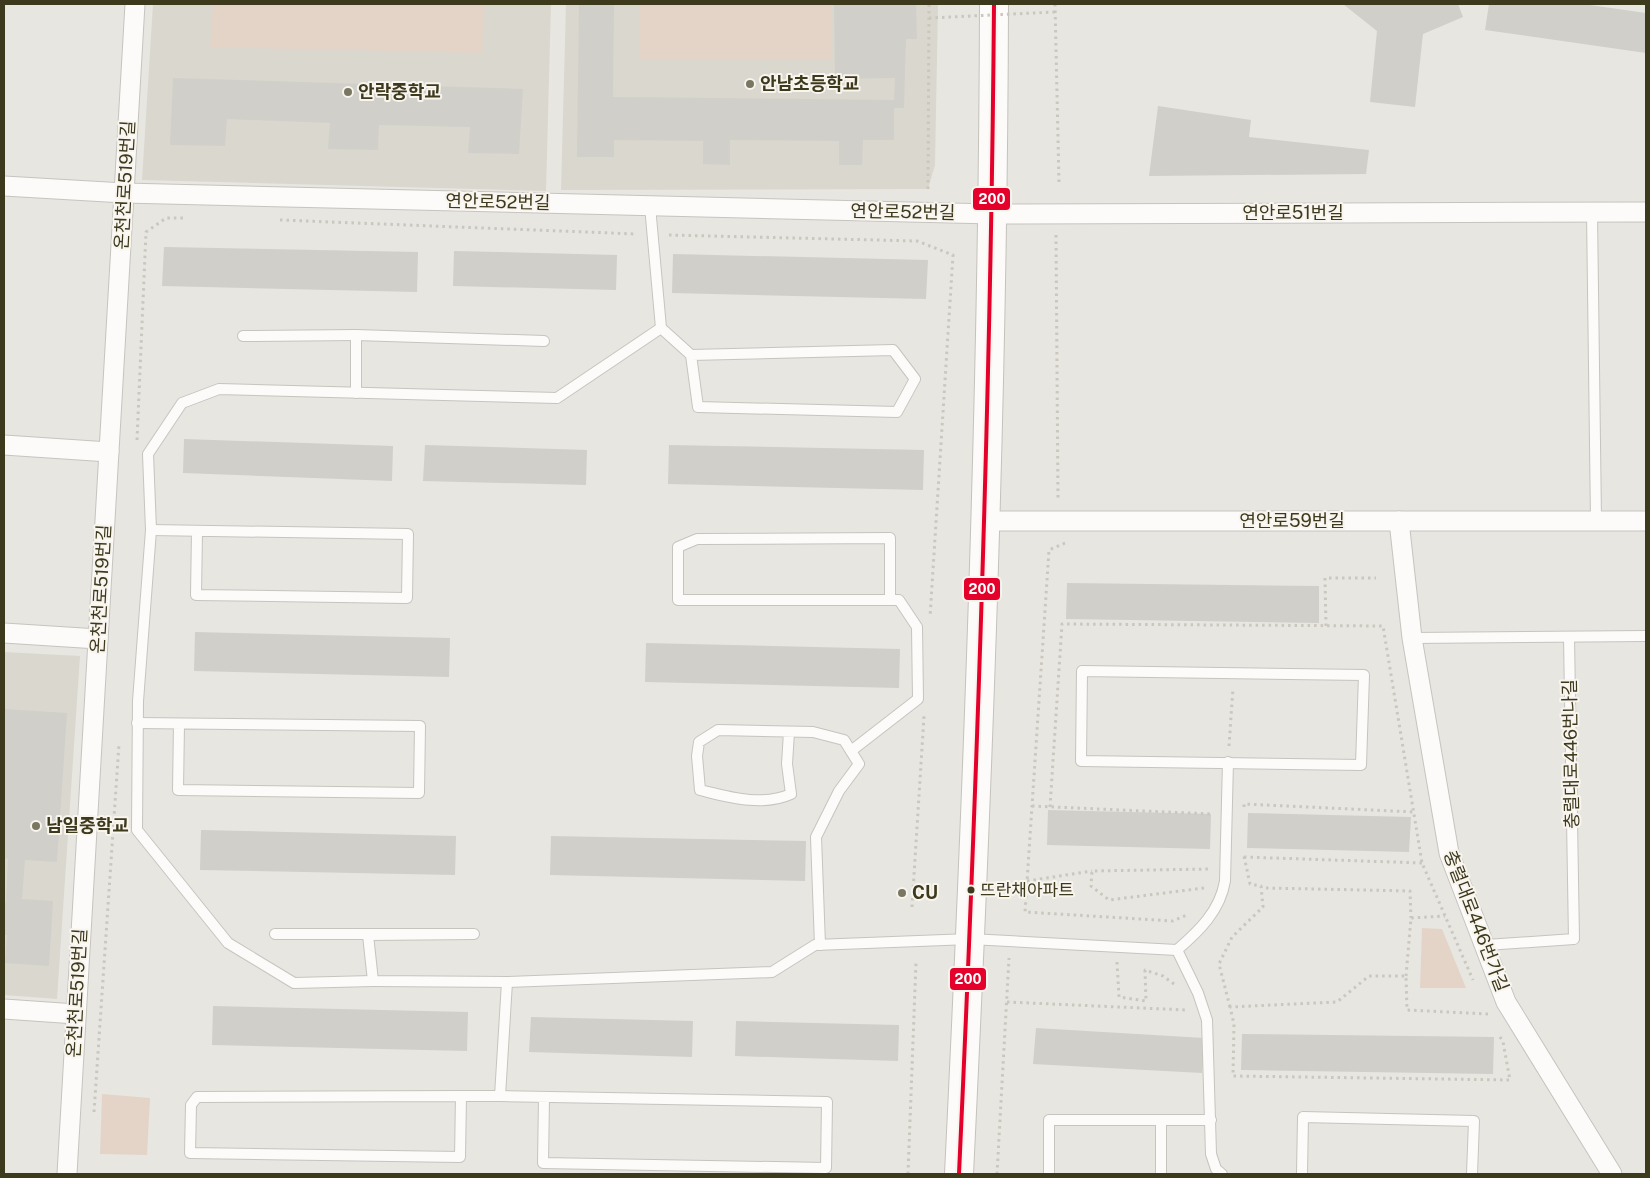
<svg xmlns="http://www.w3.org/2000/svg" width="1650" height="1178" font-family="'Public Sans','Noto Sans KR',sans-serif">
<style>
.built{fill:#dad7ce}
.green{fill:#e4d4c8}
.building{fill:#d1cfc9}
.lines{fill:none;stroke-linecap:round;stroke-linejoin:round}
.lane-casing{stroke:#c6c4bf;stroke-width:12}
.street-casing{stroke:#c6c4bf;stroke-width:21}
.secondary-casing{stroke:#c4c2bb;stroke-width:30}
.path{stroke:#c9c7be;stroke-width:3;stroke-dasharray:2.5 4;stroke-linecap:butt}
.lane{stroke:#fcfbfa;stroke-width:10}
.street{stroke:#fcfbfa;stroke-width:19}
.secondary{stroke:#fcfbfa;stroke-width:28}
.path-bridge{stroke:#c9c7be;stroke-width:3;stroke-dasharray:2.5 4;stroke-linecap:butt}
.bus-1-casing{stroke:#f8f4ee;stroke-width:8}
.bus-1{stroke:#e4002b;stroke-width:4}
.poi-dot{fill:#797662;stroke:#f8f4ee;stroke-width:2}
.bus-dot{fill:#3d391d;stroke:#f8f4ee;stroke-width:2}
.labels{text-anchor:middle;stroke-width:4;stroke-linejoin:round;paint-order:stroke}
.bus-label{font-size:17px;fill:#3d391d;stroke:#f8f4ee;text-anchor:start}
.poi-label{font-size:18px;font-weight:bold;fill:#3d391d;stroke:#f8f4ee;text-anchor:start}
.street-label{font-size:18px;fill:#3d391d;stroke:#f8f4ee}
.line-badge{stroke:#f8f4ee;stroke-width:2}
.badge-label{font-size:14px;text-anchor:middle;font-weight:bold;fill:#fff}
</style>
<rect width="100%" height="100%" fill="#e8e6e1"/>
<g class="built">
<polygon points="153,4 551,4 546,191 142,180"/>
<polygon points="566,4 938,4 935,165 928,189 561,190"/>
<polygon points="4,652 80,656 57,999 4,995"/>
</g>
<g class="green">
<polygon points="213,4 484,4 482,53 210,47"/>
<polygon points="640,4 831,4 831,59 640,60"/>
<polygon points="1422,928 1442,929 1466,988 1420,988"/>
<polygon points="102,1094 150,1098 147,1155 100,1154"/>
</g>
<g class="building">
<polygon points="579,4 614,4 613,97 894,100 895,78 835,79 834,4 916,4 917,39 906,39 904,108 894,108 894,140 863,140 862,165 839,165 839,141 730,140 730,165 703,164 703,141 614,140 614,157 577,157"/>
<polygon points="1343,4 1458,4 1463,17 1423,34 1415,107 1370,102 1377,31"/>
<polygon points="1489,4 1583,4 1646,13 1646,53 1485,30"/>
<polygon points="173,78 523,89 519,154 468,153 470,127 379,125 378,150 328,149 330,123 227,119 225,146 170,145"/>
<polygon points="1158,106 1251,120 1249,137 1369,150 1366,174 1149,176"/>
<polygon points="164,247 418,252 417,292 162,286"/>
<polygon points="454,251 617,255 616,290 453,286"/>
<polygon points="673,254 928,260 926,299 672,293"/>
<polygon points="184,439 393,446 392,481 183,473"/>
<polygon points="425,445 587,450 586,485 423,481"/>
<polygon points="669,445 924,450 923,490 668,484"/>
<polygon points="1067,583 1319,586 1319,623 1066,619"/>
<polygon points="195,632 450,638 449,677 194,671"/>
<polygon points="646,643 900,649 899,688 645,682"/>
<polygon points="4,709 67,713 57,862 25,860 22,899 53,901 49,966 5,963 7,935 4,935 4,903 6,903 8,859 4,858"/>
<polygon points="1048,810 1211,814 1210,849 1047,845"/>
<polygon points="1248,813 1411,817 1409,852 1247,848"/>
<polygon points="201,830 456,836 455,875 200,870"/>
<polygon points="551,836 806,841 805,881 550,875"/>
<polygon points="213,1006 468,1012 467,1051 212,1045"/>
<polygon points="531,1017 693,1021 692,1057 529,1052"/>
<polygon points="736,1021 899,1025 898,1061 735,1056"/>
<polygon points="1036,1028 1204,1038 1202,1073 1033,1064"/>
<polygon points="1242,1034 1494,1037 1493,1074 1241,1070"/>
</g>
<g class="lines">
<defs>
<g id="lane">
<polyline points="650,206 661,328 691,355 698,407 897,412 915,379 893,350 691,355"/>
<polyline points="1592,212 1596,521"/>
<polyline points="243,336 356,335"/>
<polyline points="356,393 356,335 544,341"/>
<polyline points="151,530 408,534 407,598 196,595 197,531"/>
<polyline points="1412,638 1646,636"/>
<polygon points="1082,671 1364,675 1361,765 1081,761"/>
<polyline points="137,723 420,726 419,793 178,790 179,724"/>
<path d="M789,732L787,764L791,794C762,807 729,797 700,790L697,756L699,742L718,730L813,732L844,740L859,764L839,791L816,837L820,945"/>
<polyline points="851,751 918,699 917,627 899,600 678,600 678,547 697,539 890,538 890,600"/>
<path d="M275,934H474L368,935L373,981L507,982L772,972L815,945L970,939L1177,950C1199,931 1220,911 1225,881L1228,762"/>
<polyline points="1486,945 1574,939 1569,637"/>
<polyline points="1177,950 1198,993 1207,1020 1211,1154 1216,1169 1222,1174"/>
<polyline points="373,981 294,983 228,943 137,830 138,701 151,530 148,454 182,403 219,389 557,398 661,328"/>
<polyline points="461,1096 460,1157 190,1153 191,1105 197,1097 461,1096 500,1096 827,1102 826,1168 543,1163 544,1098"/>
<polyline points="500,1096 507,982"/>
<polyline points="1049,1174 1049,1120 1211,1120"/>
<polyline points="1161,1174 1161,1120"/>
<polyline points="1302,1174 1303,1117 1474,1121 1472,1174"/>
</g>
<g id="street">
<polyline points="4,186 124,193 993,214 1646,212"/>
<polyline points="4,445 109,452"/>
<polyline points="987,521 1646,521"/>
<polyline points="1399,521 1412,638 1449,853 1506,1002 1612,1174"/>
<polyline points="4,633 98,639"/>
<polyline points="4,1009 76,1014"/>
<polyline points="67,1174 135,4"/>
</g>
<path id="secondary" d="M959,1174C978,784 993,394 994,4"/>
</defs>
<use href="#lane" class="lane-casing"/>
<use href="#street" class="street-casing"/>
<use href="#secondary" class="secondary-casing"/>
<g class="path">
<polyline points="1055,4 1059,183"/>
<polyline points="928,189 929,4"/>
<polyline points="280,220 636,234"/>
<polyline points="669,235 917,241 953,255 930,617"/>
<polyline points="1056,235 1058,501"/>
<polyline points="137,440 146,232 166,218 186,218"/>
<polyline points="1065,543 1049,550 1025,912 1173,921 1189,914"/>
<polyline points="1326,626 1325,578 1376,578"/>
<polyline points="1229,746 1233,688"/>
<polyline points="1032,806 1211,814"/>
<polyline points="1050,807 1062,624 1383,626 1422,863 1473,980"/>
<polyline points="1244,807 1244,804 1414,812"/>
<polyline points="1244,857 1422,863"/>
<polyline points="1027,881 1092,871"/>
<polyline points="1204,888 1109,900 1091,886 1092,871 1209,869"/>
<polyline points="1266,888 1410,891 1411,918"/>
<polyline points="912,907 924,716"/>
<polyline points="1117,962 1119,997 1146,1001 1145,970 1163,976 1174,984"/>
<polyline points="1406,976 1411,918 1445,916"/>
<polyline points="1007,1002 1186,1010"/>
<polyline points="1230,1007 1219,964 1232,937 1263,907 1261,886 1250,884 1244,856"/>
<polyline points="1488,1014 1407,1010 1406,976 1369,976 1337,1002 1230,1007 1234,1024 1233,1076 1510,1080 1503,1042 1499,1035"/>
<polyline points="94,1112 119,744"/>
<polyline points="908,1174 916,962"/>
<polyline points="997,1174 1009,958"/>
</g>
<use href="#lane" class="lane"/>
<use href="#street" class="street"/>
<use href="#secondary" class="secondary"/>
<polyline class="path-bridge" points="929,18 1055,12"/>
<defs>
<path id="bus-1" d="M959,1174C977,784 991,394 994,4"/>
</defs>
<use href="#bus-1" class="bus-1-casing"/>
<use href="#bus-1" class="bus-1"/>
</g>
<g class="poi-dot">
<circle cx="750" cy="84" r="5"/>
<circle cx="348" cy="92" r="5"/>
<circle cx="36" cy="826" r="5"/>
<circle cx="902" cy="893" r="5"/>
</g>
<circle class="bus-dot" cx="971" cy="890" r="4.5"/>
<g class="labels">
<g class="bus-label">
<text x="980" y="896">뜨란채아파트</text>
</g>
<g class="poi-label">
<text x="760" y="90">안남초등학교</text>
<text x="358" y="98">안락중학교</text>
<text x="46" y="832">남일중학교</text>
<text x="912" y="899">CU</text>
</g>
<g class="street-label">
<text transform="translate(125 185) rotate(-87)" y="6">온천천로519번길</text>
<text transform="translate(498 202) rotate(1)" y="6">연안로52번길</text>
<text transform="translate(903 212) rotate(1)" y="6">연안로52번길</text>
<text x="1293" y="219">연안로51번길</text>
<text x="1292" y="527">연안로59번길</text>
<text transform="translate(101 589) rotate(-87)" y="6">온천천로519번길</text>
<text transform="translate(1571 754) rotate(-91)" y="6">충렬대로446번나길</text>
<text transform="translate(1476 921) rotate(69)" y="6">충렬대로446번가길</text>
<text transform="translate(77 993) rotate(-87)" y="6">온천천로519번길</text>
</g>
</g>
<g class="line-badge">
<rect x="972" y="187" width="39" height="24" rx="5" fill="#e4002b"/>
<rect x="963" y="577" width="38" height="24" rx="5" fill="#e4002b"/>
<rect x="949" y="967" width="38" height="24" rx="5" fill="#e4002b"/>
</g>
<g class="badge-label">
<text x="992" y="204">200</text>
<text x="982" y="594">200</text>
<text x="968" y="984">200</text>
</g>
<rect width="1650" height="1178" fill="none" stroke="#3d391d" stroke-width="10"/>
</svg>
